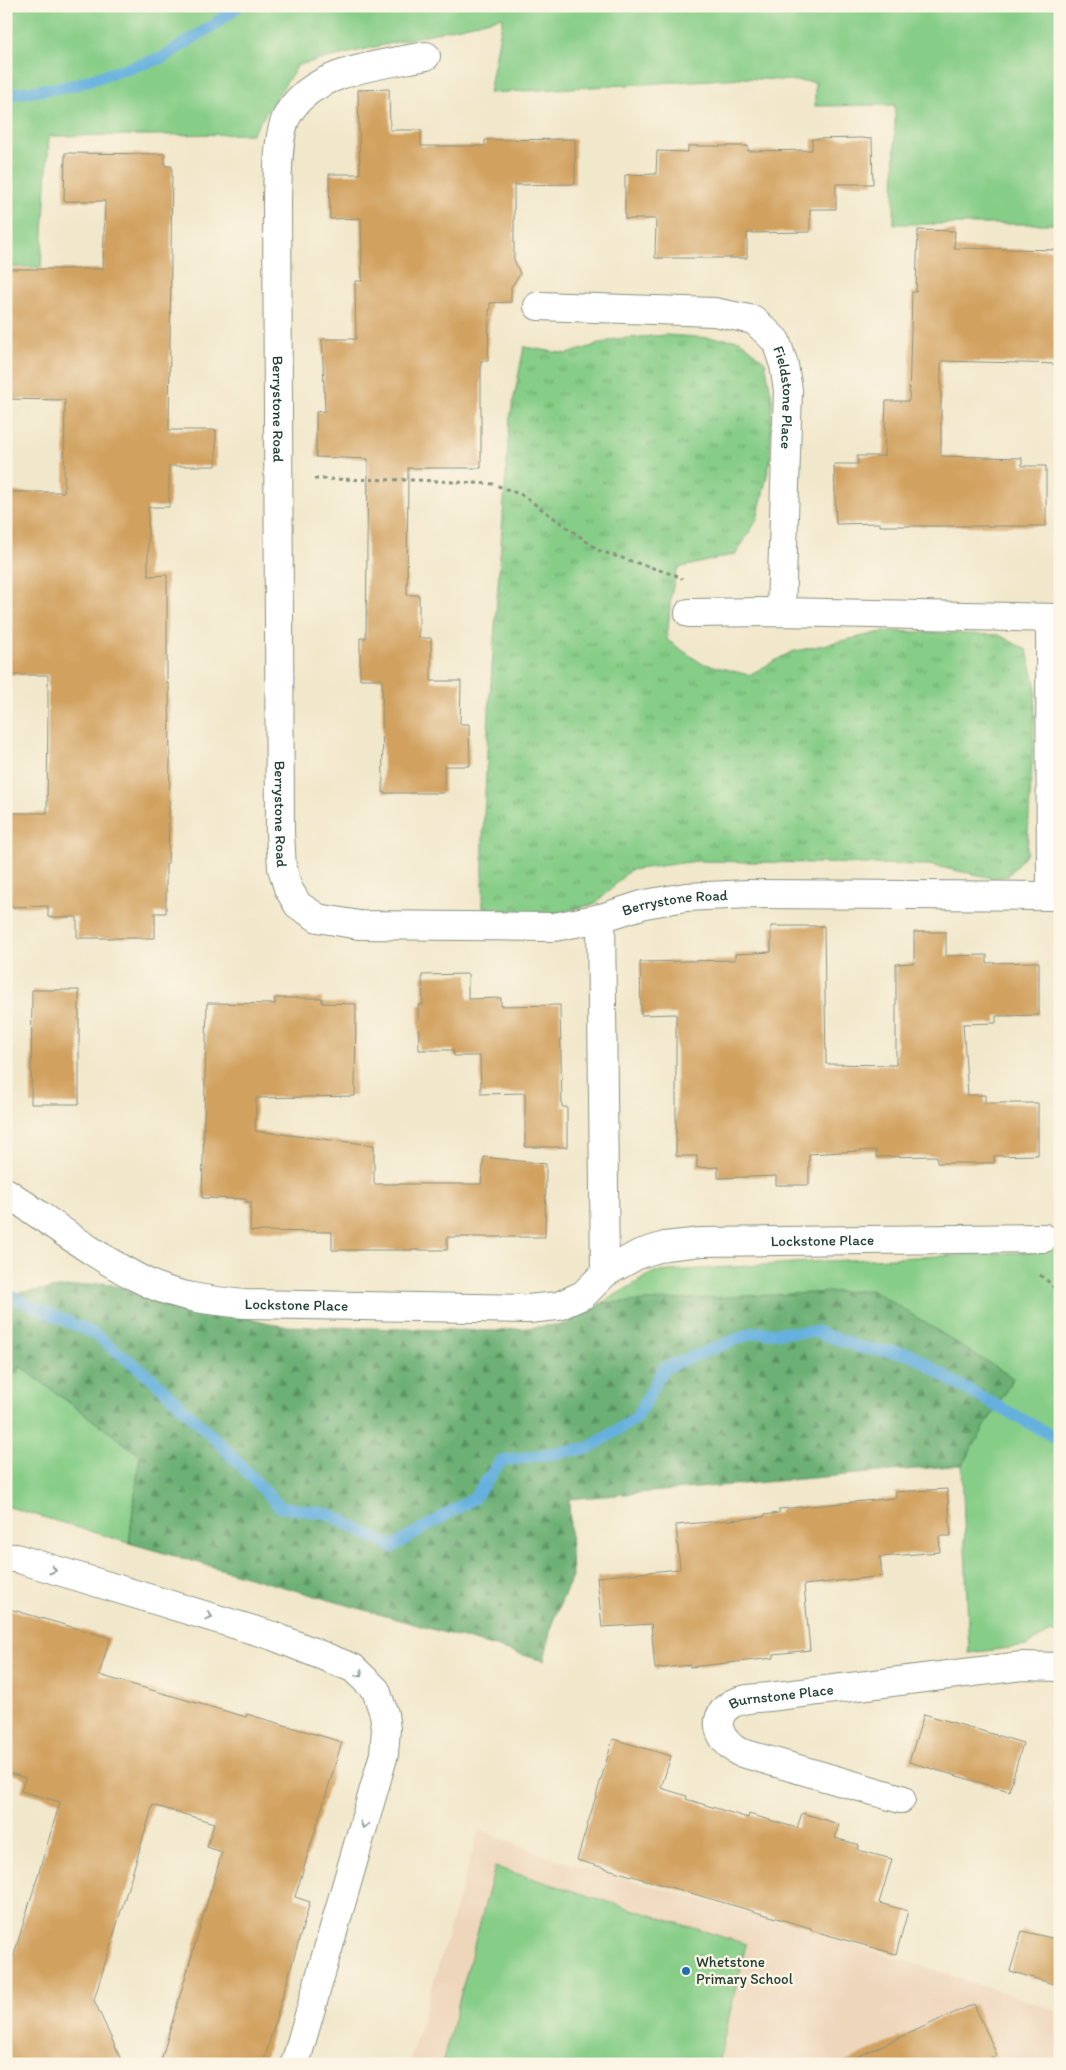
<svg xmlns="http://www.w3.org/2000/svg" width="1066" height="2070" font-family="Itim,sans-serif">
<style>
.built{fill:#eed6bb}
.grass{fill:#86cd87;stroke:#52855e}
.forest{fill:url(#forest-firs);stroke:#467654}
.park{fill:url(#park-tufts);stroke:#52855e}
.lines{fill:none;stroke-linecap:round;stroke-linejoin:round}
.stream{stroke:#65b0de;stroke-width:12}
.building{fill:#d1a15f}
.minor-casing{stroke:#889280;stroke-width:30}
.path{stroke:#889280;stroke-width:3;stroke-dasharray:4 4;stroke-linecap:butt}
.minor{stroke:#fff;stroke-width:28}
.oneway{stroke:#8f9e9a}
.poi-dot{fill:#1f6fb2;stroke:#fcf5e5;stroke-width:2}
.labels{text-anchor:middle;stroke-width:4.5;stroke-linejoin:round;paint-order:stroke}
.street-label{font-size:15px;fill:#1f3d34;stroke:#fcf5e5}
.poi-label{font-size:15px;fill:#1f3d34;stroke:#fcf5e5;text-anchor:start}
</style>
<defs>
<pattern id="forest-firs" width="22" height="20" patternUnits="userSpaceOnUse" patternTransform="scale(1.25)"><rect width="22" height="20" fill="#6cb074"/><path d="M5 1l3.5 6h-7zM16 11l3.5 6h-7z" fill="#589060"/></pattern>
<pattern id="park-tufts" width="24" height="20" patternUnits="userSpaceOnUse" patternTransform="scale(1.25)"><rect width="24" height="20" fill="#86cd87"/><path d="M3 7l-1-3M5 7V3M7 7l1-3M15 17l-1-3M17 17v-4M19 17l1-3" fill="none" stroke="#6da86f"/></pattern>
</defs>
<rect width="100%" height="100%" fill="#fcf5e5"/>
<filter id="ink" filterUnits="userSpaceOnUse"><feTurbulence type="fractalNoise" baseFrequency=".02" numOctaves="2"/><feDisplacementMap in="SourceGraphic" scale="10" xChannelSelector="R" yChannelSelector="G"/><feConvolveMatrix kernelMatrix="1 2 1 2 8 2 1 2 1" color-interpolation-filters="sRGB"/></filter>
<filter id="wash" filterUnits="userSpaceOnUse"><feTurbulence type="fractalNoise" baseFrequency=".0096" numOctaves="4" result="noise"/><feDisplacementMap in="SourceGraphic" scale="20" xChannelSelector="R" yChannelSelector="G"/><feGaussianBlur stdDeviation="1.12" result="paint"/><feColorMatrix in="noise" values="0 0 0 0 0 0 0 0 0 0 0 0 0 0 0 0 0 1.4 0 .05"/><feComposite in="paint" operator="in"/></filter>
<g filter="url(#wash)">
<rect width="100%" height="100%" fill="#f1e7cb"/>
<polygon class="built" points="479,1830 551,1858 810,1930 1060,2011 1060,2064 409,2064"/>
<g class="grass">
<polygon points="6,6 1060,6 1060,224 894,224 895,105 815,106 815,82 743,78 489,93 503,17 298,65 252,134 49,136 41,267 6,267"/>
<polygon points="1060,1243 1060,1634 1050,1632 1026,1646 969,1653 962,1465 1013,1379 602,1303 654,1272 826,1261 1027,1252"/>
<polygon points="21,1367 140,1455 129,1543 6,1506 6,1383"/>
<polygon points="495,1867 746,1944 718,2064 442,2064"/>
</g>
<polygon class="forest" points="103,1283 282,1326 497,1331 566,1324 602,1303 873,1290 1013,1378 962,1465 569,1499 572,1577 552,1623 544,1661 129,1543 140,1455 21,1367 6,1383 6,1294"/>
<polygon class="park" points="666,335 740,340 765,362 772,398 770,462 757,520 736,554 678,568 671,595 667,640 701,663 749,675 791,652 887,631 999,635 1027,650 1036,688 1027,853 1008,876 993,878 929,865 697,861 630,870 595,904 558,913 483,909 483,837 489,710 510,418 524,347 567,354 615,339"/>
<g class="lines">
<g class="stream">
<polyline points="6,95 70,86 162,58 215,24 238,6"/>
<polyline points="6,1294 93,1333 154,1380 222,1446 280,1507 329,1514 392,1547 474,1498 501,1461 589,1448 636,1418 664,1368 752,1333 818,1332 862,1348 911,1354 955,1383 1060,1440"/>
</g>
</g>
<g id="blocks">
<g class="building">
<polygon points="389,89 390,130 421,130 421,146 485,146 485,140 575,139 575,184 514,185 514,259 520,274 511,287 511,302 490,303 490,310 489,310 488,361 481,361 481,468 408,468 407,595 419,595 419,638 431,638 431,681 461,681 460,724 469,724 470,766 444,766 444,793 383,793 382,679 360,679 360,638 366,638 368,459 316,457 316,412 325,411 322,339 356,339 355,281 362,281 361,218 330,219 329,174 360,174 358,90"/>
<polygon points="861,138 872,139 873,184 836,184 836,209 810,209 810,232 747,233 747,258 655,258 656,219 625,219 625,175 656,174 657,151 688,152 688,146 748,146 748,151 812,150 812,139"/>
<polygon points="65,153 165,154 165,166 172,166 169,430 216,430 216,466 169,466 169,507 148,507 148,576 167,575 167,684 169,684 170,761 168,864 166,864 166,913 155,913 155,938 77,938 77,917 48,917 48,906 7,907 6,813 47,813 48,705 48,675 6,675 7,498 11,498 11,492 64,492 65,400 6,399 6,269 103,269 105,201 64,201"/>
<polygon points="918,230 955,231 954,248 1060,250 1060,364 941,361 941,456 1022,458 1022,466 1046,466 1046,526 880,526 880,523 836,524 834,464 858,464 857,456 884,456 886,401 909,401 912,292 916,292"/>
<polygon points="771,926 824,926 826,1064 896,1065 896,964 914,963 914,932 946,932 946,956 987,955 987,963 1039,962 1039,1015 996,1016 996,1023 963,1024 968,1095 985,1095 985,1103 1038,1103 1038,1155 994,1156 994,1163 937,1163 937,1156 876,1157 876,1150 809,1154 809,1185 776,1185 776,1176 718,1178 718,1167 697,1168 697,1156 676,1156 676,1014 641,1015 640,962 735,960 735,954 771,952"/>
<polygon points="468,974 468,999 501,998 501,1006 560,1005 562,1107 567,1107 567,1147 525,1147 525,1093 481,1094 480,1056 454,1056 453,1050 419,1050 418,1005 423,1005 422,975"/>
<polygon points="32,990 79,990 79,1104 31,1104"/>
<polygon points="275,998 322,998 322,1003 356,1004 355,1096 256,1098 255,1131 374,1145 374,1184 481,1184 484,1157 546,1164 545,1237 447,1237 447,1250 332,1250 332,1232 250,1231 251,1202 246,1202 246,1199 202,1198 207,1003 275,1004"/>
<polygon points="947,1489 951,1536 939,1536 940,1552 880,1557 882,1576 804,1585 810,1650 774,1654 774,1658 690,1667 690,1665 655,1669 651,1624 602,1627 597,1577 680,1569 676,1525 764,1517 764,1515 779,1513 779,1509 896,1498 895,1492"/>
<polygon points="6,1608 110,1638 99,1675 246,1717 247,1714 342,1742 295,1897 310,1902 263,2064 160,2064 222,1852 207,1847 214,1823 153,1805 94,2000 123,2064 6,2064 6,1981 60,1802 21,1791 25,1778 6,1772"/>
<polygon points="924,1714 1023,1743 1009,1791 909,1762"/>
<polygon points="613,1739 671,1756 661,1788 687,1796 686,1799 748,1818 749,1814 797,1828 802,1813 839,1824 835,1838 859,1845 858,1850 892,1859 879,1903 908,1911 896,1954 810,1930 811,1928 577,1860"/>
<polygon points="1022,1931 1060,1940 1060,1986 1010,1971"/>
<polygon points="974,2004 997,2055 979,2064 841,2064"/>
</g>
</g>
</g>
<g filter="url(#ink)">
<use href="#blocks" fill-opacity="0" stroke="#889280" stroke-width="1"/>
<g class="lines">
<defs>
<g id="minor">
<path id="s1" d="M426,56C381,65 313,70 288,114C277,132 278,176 277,198L280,833L282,868L288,888L298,905L318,918L359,925L554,927L601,918L645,904L686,897L749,894L1060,896"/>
<path id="s2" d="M538,306L714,312L754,320L776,341L784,365L788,390L781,612"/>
<polyline points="689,613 781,612 1060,618"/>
<polyline points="1050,618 1051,896"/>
<polyline points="601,918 605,1273"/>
<path id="s3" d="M6,1192C52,1223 98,1259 148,1283C176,1297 214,1301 245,1304L528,1309L558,1306L583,1295L605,1273L639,1254L665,1246L701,1242L1044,1238"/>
<polyline points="6,1558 16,1558 273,1636 353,1668 376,1690 384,1714 386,1729 384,1754 295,2064"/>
<path id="s4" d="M901,1799L739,1752C722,1742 708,1720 730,1705C740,1698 758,1698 769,1697L1022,1666L1060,1667"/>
</g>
</defs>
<use href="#minor" class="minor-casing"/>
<g class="path">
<polyline points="314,479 417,480 493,484 522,495 600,551 681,577 682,579"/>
<polyline points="1040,1275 1050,1283 1060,1295"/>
</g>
<use href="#minor" class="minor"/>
</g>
<defs><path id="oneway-chevron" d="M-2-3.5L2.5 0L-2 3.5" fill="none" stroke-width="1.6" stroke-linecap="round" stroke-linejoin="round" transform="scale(1.25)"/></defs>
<g class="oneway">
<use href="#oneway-chevron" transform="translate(53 1570) rotate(17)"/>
<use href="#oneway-chevron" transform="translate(209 1616) rotate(17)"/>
<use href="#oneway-chevron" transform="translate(360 1674) rotate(44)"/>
<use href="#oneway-chevron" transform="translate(364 1825) rotate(106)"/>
</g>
</g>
<circle class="poi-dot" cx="686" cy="1971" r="5"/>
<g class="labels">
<g class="street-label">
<text dy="5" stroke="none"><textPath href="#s2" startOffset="305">Fieldstone Place</textPath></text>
<text dy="5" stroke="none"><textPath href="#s1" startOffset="451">Berrystone Road</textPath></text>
<text dy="5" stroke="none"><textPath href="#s1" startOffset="856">Berrystone Road</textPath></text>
<text dy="5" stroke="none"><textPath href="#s1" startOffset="1335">Berrystone Road</textPath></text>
<text dy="5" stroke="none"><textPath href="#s3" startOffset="864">Lockstone Place</textPath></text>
<text dy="5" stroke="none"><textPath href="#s3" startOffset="320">Lockstone Place</textPath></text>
<text dy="5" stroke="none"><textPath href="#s4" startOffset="280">Burnstone Place</textPath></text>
</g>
<g class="poi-label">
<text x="696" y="1967">Whetstone<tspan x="696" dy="17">Primary School</tspan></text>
</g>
</g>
<rect width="1066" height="2070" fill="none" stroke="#fcf5e5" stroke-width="25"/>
</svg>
